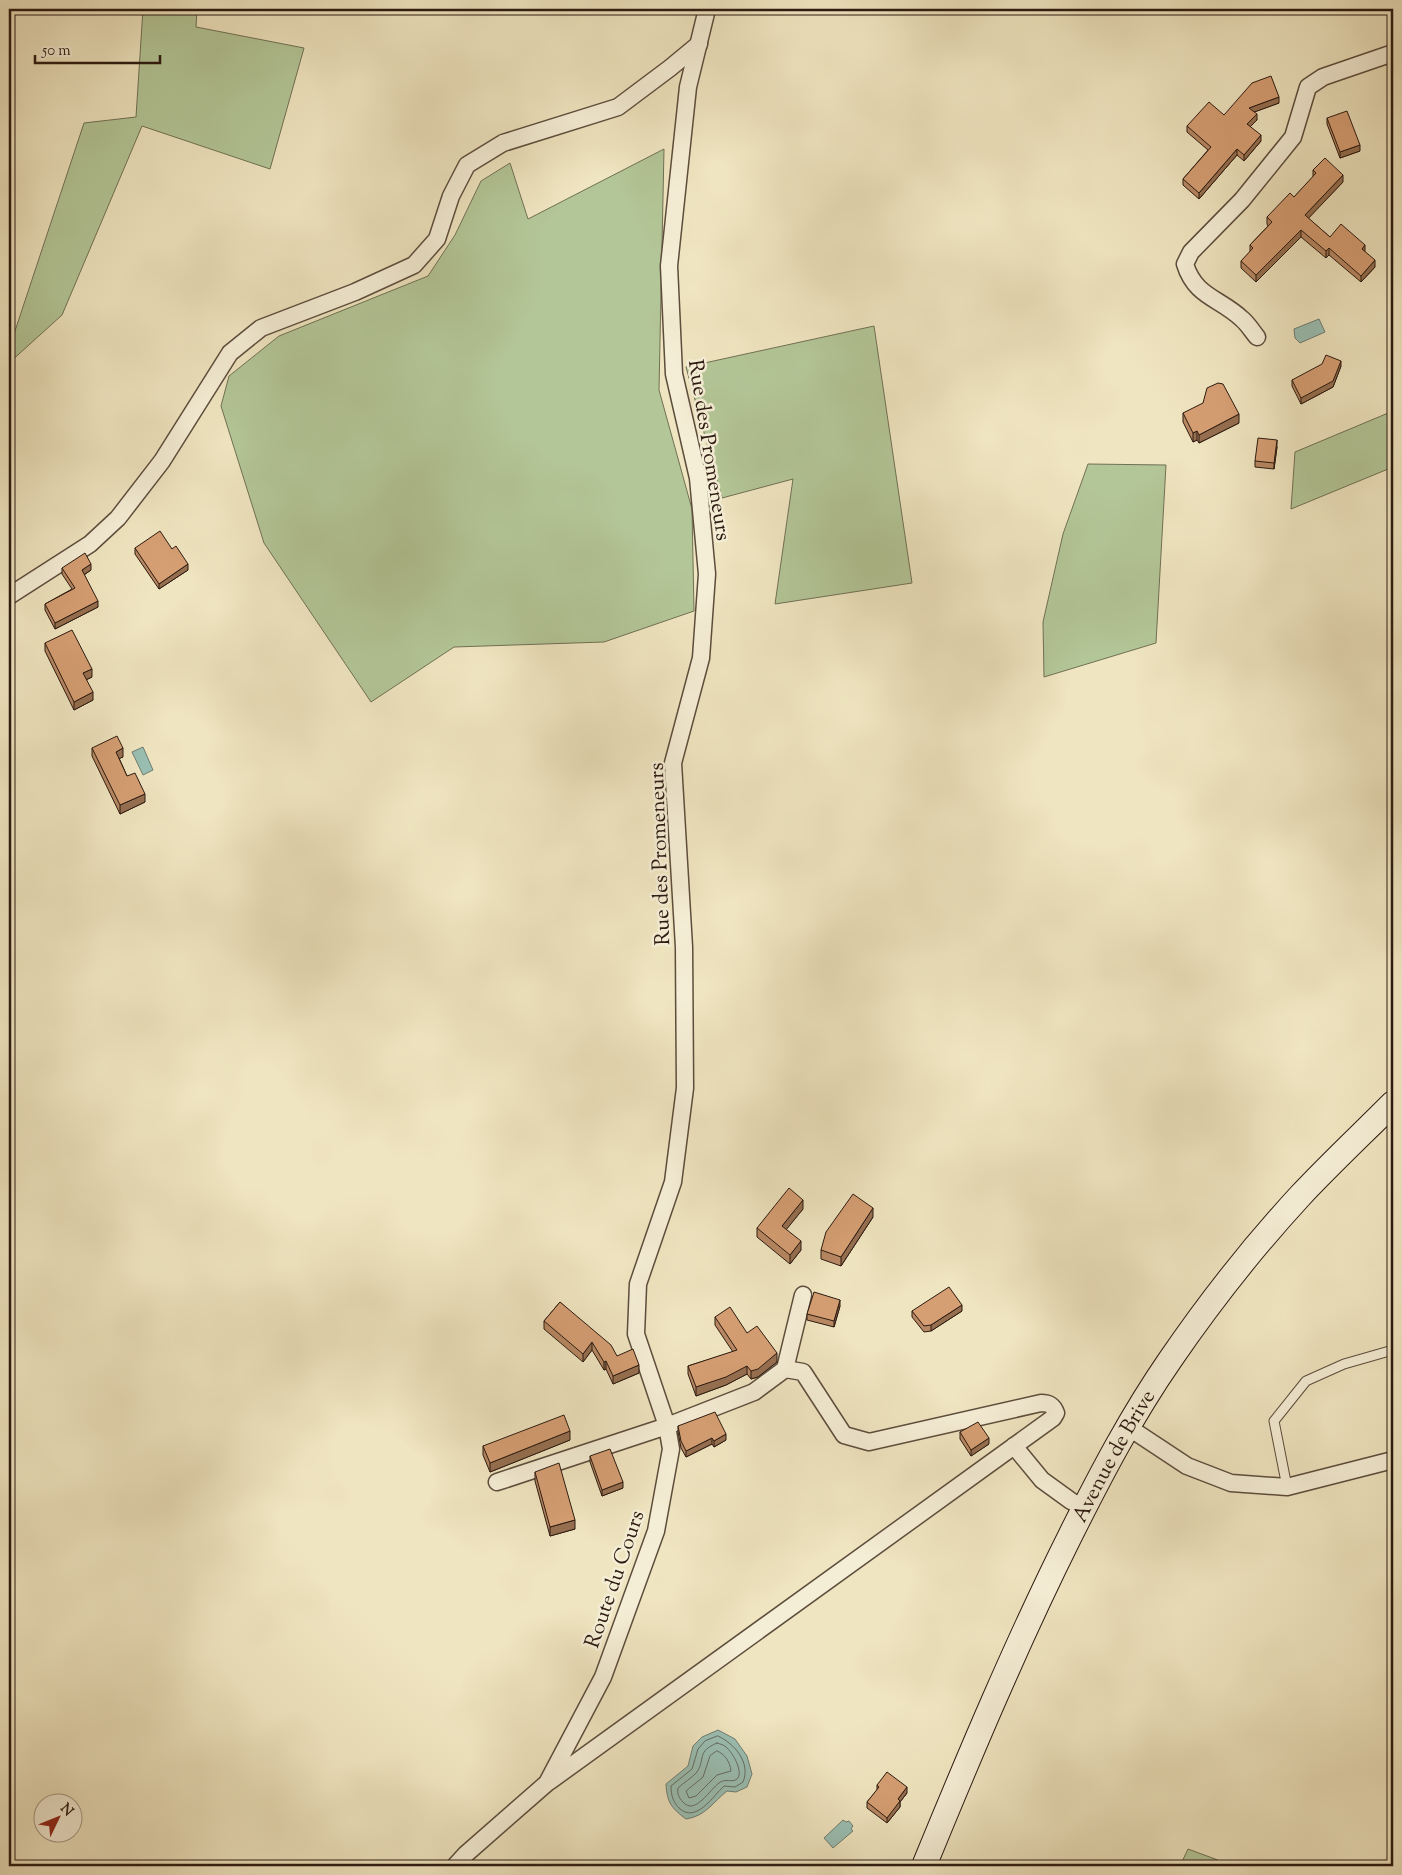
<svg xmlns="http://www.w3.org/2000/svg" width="1402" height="1875" font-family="'Sorts Mill Goudy',serif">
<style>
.green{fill:#b3c697;stroke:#707054}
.water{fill:#9abfb3;stroke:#6e7d72}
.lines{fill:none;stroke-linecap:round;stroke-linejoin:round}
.shore{stroke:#636c62;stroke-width:1}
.lane-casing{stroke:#5d4d3d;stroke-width:11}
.street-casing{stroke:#5d4d3d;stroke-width:19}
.secondary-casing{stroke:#2c1a11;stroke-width:26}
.lane{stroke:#f5eed6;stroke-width:9}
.street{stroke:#f5eed6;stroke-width:16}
.secondary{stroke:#f5eed6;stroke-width:24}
.wall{fill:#b78863;stroke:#2c1a11}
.shaded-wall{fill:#956f50;stroke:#2c1a11}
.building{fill:#d59e73;stroke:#2c1a11}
.labels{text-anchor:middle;stroke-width:5;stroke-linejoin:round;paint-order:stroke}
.street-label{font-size:21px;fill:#2c1a11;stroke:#f5eed6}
</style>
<rect width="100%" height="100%" fill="#efe5c0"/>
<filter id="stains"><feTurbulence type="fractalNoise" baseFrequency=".004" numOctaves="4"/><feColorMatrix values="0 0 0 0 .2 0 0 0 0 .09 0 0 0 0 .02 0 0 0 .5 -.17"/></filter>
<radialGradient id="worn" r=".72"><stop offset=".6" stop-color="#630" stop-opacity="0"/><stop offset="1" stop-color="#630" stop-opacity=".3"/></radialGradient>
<g class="green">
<polygon points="143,9 197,9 196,27 304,48 270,169 142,126 62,315 9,363 9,349 84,123 136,117"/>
<polygon points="664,149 659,390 692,509 694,611 604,642 454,647 371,702 264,543 221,406 229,376 279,336 428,276 455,235 481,181 510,163 528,219"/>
<polygon points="874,326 912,583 775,604 793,479 722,498 686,367"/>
<polygon points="1393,411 1393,467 1291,509 1295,452"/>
<polygon points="1088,464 1166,465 1156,643 1044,677 1043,622 1063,534"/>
<polygon points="1188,1849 1234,1866 1180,1866"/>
</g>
<g class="water">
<polygon points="1319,319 1325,332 1300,343 1295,338 1294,329"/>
<polygon points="143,747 153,770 143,775 132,752"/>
<path d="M718,1730L735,1739L747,1756L752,1774L747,1787L736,1792L727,1791C713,1802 706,1816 686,1819C671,1808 667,1802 666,1784L688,1766L693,1746L702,1737Z"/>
<polygon points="843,1820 846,1822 849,1821 853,1826 851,1829 853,1831 833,1848 824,1838"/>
</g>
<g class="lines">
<g class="shore">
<path d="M718,1736C735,1744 751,1763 743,1782L735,1787L724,1786C713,1796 696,1824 679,1808C673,1802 671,1795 671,1786L692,1769L698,1749L705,1741Z"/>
<path d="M717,1743C720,1744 725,1745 727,1748C733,1753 744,1773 737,1779C732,1783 725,1778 719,1783C710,1789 695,1816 683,1802C679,1798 677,1794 678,1788C683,1783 692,1778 697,1772C706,1758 696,1752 717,1743Z"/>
<path d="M717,1751C725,1754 730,1762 731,1771L717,1775L696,1796L689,1798L686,1791L703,1777L710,1756Z"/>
</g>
<defs>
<polyline id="lane" points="1287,1487 1274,1421 1306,1381 1344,1364 1393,1350"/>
<g id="street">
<path d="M1257,337C1252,331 1248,324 1242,319C1220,298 1195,297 1185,264L1191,252L1242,200L1293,137L1308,87L1323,77L1393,53"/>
<polyline points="9,596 90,544 118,518 162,461 230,353 261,328 355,292 414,265 437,239 451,196 467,165 503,143 618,107 670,68 699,44"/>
<polyline points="785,1369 803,1295"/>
<polyline points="1128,1427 1187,1466 1231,1483 1287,1487 1393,1460"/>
<polyline points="1014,1446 1042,1480 1071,1501 1084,1508"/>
<path d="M497,1482L667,1426L754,1392L785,1369L803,1372L844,1435L869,1442L1041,1403C1049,1403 1053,1405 1056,1413L1053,1418L550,1781"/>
<polyline points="455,1866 466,1854 547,1783 603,1677 656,1531 671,1449 667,1426 636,1334 638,1284 673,1182 685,1088 684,947 673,763 701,658 707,574 698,478 674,374 669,266 688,87 707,9"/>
</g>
<g id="secondary">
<path id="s1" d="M924,1866C970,1754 1017,1642 1071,1534C1101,1474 1132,1415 1170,1360C1209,1303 1253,1247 1300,1196C1330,1164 1362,1134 1393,1103"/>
</g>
</defs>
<use href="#lane" class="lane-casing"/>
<use href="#street" class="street-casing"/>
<use href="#secondary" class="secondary-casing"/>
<use href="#lane" class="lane"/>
<use href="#street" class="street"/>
<use href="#secondary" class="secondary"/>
</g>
<g class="wall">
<polygon points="1248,9 1271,9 1271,12 1248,14"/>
<polygon points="1279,103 1254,112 1257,120 1250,127 1261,141 1244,161 1237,155 1199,199 1183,185 1183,179 1208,150 1187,132 1187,126 1224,115"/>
<polygon points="1393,110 1393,129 1389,118 1389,112"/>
<polygon points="1327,118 1360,151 1340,158 1327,124"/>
<polygon points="1313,170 1343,182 1308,218 1330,237 1365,252 1375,267 1361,282 1329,255 1326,258 1301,237 1256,282 1241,268 1241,261 1250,252 1250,245 1268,226 1267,224 1267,217 1294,197 1313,177"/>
<polygon points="1341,366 1333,387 1301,404 1292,386 1292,380"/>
<polygon points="1183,413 1239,423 1199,443 1197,440 1193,442 1183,422"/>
<polygon points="1277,447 1274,469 1255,467 1255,461"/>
<polygon points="135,548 172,549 188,570 159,589 135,554"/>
<polygon points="62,568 91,570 84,575 98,607 55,629 45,610 45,604 72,589 62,574"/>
<polygon points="45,643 92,677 86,680 93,700 74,710 45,651"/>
<polygon points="92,748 123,757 119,758 127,776 145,802 120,814 92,756"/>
<polygon points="803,1209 786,1229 801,1250 790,1264 757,1237 757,1228"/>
<polygon points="873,1217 841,1266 821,1259 821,1250"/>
<polygon points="560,1302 617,1356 639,1373 613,1384 606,1369 604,1370 592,1350 583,1362 544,1329 544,1321"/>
<polygon points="840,1306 834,1327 807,1320 807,1314"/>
<polygon points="912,1311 962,1311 931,1331 924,1332 912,1317"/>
<polygon points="715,1317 747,1333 777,1362 758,1377 751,1379 747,1374 726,1385 696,1396 688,1374 688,1366 733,1352 715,1325"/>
<polygon points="678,1426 726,1440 714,1447 712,1444 686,1457 681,1448 678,1432"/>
<polygon points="960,1432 989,1444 971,1456 960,1439"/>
<polygon points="570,1440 490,1472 483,1455 483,1446"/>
<polygon points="590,1456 623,1488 602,1496 590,1462"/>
<polygon points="535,1472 575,1529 550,1536 535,1481"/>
<polygon points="877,1785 907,1793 900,1802 900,1807 887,1823 867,1808 867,1802 877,1790"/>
</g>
<g class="shaded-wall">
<polygon points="1279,97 1279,103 1249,114 1249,108"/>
<polygon points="1257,114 1257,120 1247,130 1247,124"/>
<polygon points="1261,135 1261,141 1244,161 1244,155"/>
<polygon points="1360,145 1360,151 1340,158 1340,152"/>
<polygon points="1237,149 1237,155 1199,199 1199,193"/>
<polygon points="1343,175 1343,182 1305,222 1305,215"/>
<polygon points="1301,230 1301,237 1256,282 1256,275"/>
<polygon points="1365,245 1365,252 1362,249"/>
<polygon points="1329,248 1329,255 1326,258 1326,251"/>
<polygon points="1375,260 1375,267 1361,282 1361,276"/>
<polygon points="1341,361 1341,366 1333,387 1301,404 1301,398"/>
<polygon points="1239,414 1239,423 1199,443 1199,435"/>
<polygon points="1197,431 1197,440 1193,442 1193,433"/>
<polygon points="1277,440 1277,447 1274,469 1274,463"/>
<polygon points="91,564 91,570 82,576 82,570"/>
<polygon points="188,564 188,570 159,589 159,584"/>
<polygon points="98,601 98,607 55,629 55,623"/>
<polygon points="92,669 92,677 83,681 83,673"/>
<polygon points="13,691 13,697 9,706 9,700"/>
<polygon points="93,692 93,700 74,710 74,702"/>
<polygon points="123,748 123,757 116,760 116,752"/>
<polygon points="145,794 145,802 120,814 120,805"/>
<polygon points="803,1200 803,1209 782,1235 782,1226"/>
<polygon points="873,1208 873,1217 841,1266 841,1257"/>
<polygon points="801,1241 801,1250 790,1264 790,1255"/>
<polygon points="840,1300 840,1306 834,1327 834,1321"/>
<polygon points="962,1305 962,1311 931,1331 931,1325"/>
<polygon points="592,1342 592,1350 583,1362 583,1354"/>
<polygon points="777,1353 777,1362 758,1377 751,1379 751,1371"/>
<polygon points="606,1361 606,1369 604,1370 604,1362"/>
<polygon points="639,1365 639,1373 613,1384 613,1376"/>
<polygon points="747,1366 747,1374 726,1385 696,1396 696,1387"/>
<polygon points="570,1431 570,1440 490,1472 490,1463"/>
<polygon points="726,1434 726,1440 714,1447 714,1441"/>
<polygon points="712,1438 712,1444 686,1457 686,1451"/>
<polygon points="989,1438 989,1444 971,1456 971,1450"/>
<polygon points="623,1482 623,1488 602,1496 602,1490"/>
<polygon points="575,1520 575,1529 550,1536 550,1527"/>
<polygon points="907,1787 907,1793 900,1802 900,1807 887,1823 887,1818 898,1799"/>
</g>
<g class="building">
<polygon points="1271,76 1279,97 1249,108 1257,114 1247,124 1261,135 1244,155 1237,149 1199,193 1183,179 1211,147 1187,126 1209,102 1224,115 1252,83"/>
<polygon points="1393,110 1393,123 1389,112"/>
<polygon points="1347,111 1360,145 1340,152 1327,118"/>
<polygon points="1325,158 1343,175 1305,215 1330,237 1341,224 1365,245 1362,249 1375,260 1361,276 1329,248 1326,251 1301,230 1256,275 1241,261 1253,248 1250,245 1272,222 1267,217 1290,193 1294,197 1316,173 1313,170"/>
<polygon points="1326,355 1341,361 1333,381 1301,398 1292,380 1322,364"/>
<polygon points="1218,383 1223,384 1239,414 1199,435 1197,431 1193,433 1183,413 1203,403 1207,388"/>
<polygon points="1258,438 1277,440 1274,463 1255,461"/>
<polygon points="160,531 172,549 176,546 188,564 159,584 135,548"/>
<polygon points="85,553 91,564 82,570 98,601 55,623 45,604 75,588 62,568"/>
<polygon points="72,630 92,669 83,673 93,692 74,702 45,643"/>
<polygon points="9,689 13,691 9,700"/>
<polygon points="117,736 123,748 116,752 127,776 135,773 145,794 120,805 92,748"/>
<polygon points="789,1188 803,1200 782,1226 801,1241 790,1255 757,1228"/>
<polygon points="853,1194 873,1208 841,1257 821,1250 826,1232"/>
<polygon points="949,1287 962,1305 931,1325 924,1326 912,1311"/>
<polygon points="814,1292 840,1300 834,1321 807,1314"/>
<polygon points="560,1302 611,1345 617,1356 633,1349 639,1365 613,1376 606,1361 604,1362 592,1342 583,1354 544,1321"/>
<polygon points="730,1307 747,1333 757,1326 777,1353 758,1369 751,1371 747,1366 726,1377 696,1387 688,1366 737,1350 715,1317"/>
<polygon points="715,1412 726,1434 714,1441 712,1438 686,1451 681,1441 678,1426"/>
<polygon points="564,1415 570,1431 490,1463 483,1446"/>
<polygon points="978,1422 989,1438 971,1450 960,1432"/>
<polygon points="610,1449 623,1482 602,1490 590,1456"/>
<polygon points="559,1463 575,1520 550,1527 535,1472"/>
<polygon points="887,1772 907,1787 898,1799 900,1801 887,1818 867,1802 879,1787 877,1785"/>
</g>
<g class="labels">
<g class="street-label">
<text transform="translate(710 450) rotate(81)" y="7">Rue des Promeneurs</text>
<text transform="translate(659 854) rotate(-92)" y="7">Rue des Promeneurs</text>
<text dy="7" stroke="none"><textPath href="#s1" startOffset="452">Avenue de Brive</textPath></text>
<text transform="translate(614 1579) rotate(-71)" y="7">Route du Cours</text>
</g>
</g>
<rect width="1402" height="1875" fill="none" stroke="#efe5c0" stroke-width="30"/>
<rect x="10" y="10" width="1382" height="1855" fill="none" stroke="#2c1a11" stroke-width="2.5"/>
<rect x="15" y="15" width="1372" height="1845" fill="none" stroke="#2c1a11"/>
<g transform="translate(58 1818) rotate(47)"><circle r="24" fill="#f5eed6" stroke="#a59987"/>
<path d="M0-4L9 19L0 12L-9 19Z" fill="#8f2418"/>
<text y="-8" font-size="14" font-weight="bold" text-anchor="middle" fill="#2c1a11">N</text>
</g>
<path d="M35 55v8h125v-8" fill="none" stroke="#2c1a11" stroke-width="2.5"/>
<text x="42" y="55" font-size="15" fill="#2c1a11" stroke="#f5eed6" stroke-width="4" paint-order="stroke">50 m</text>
<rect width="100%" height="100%" filter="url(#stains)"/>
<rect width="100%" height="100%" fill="url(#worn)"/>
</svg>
